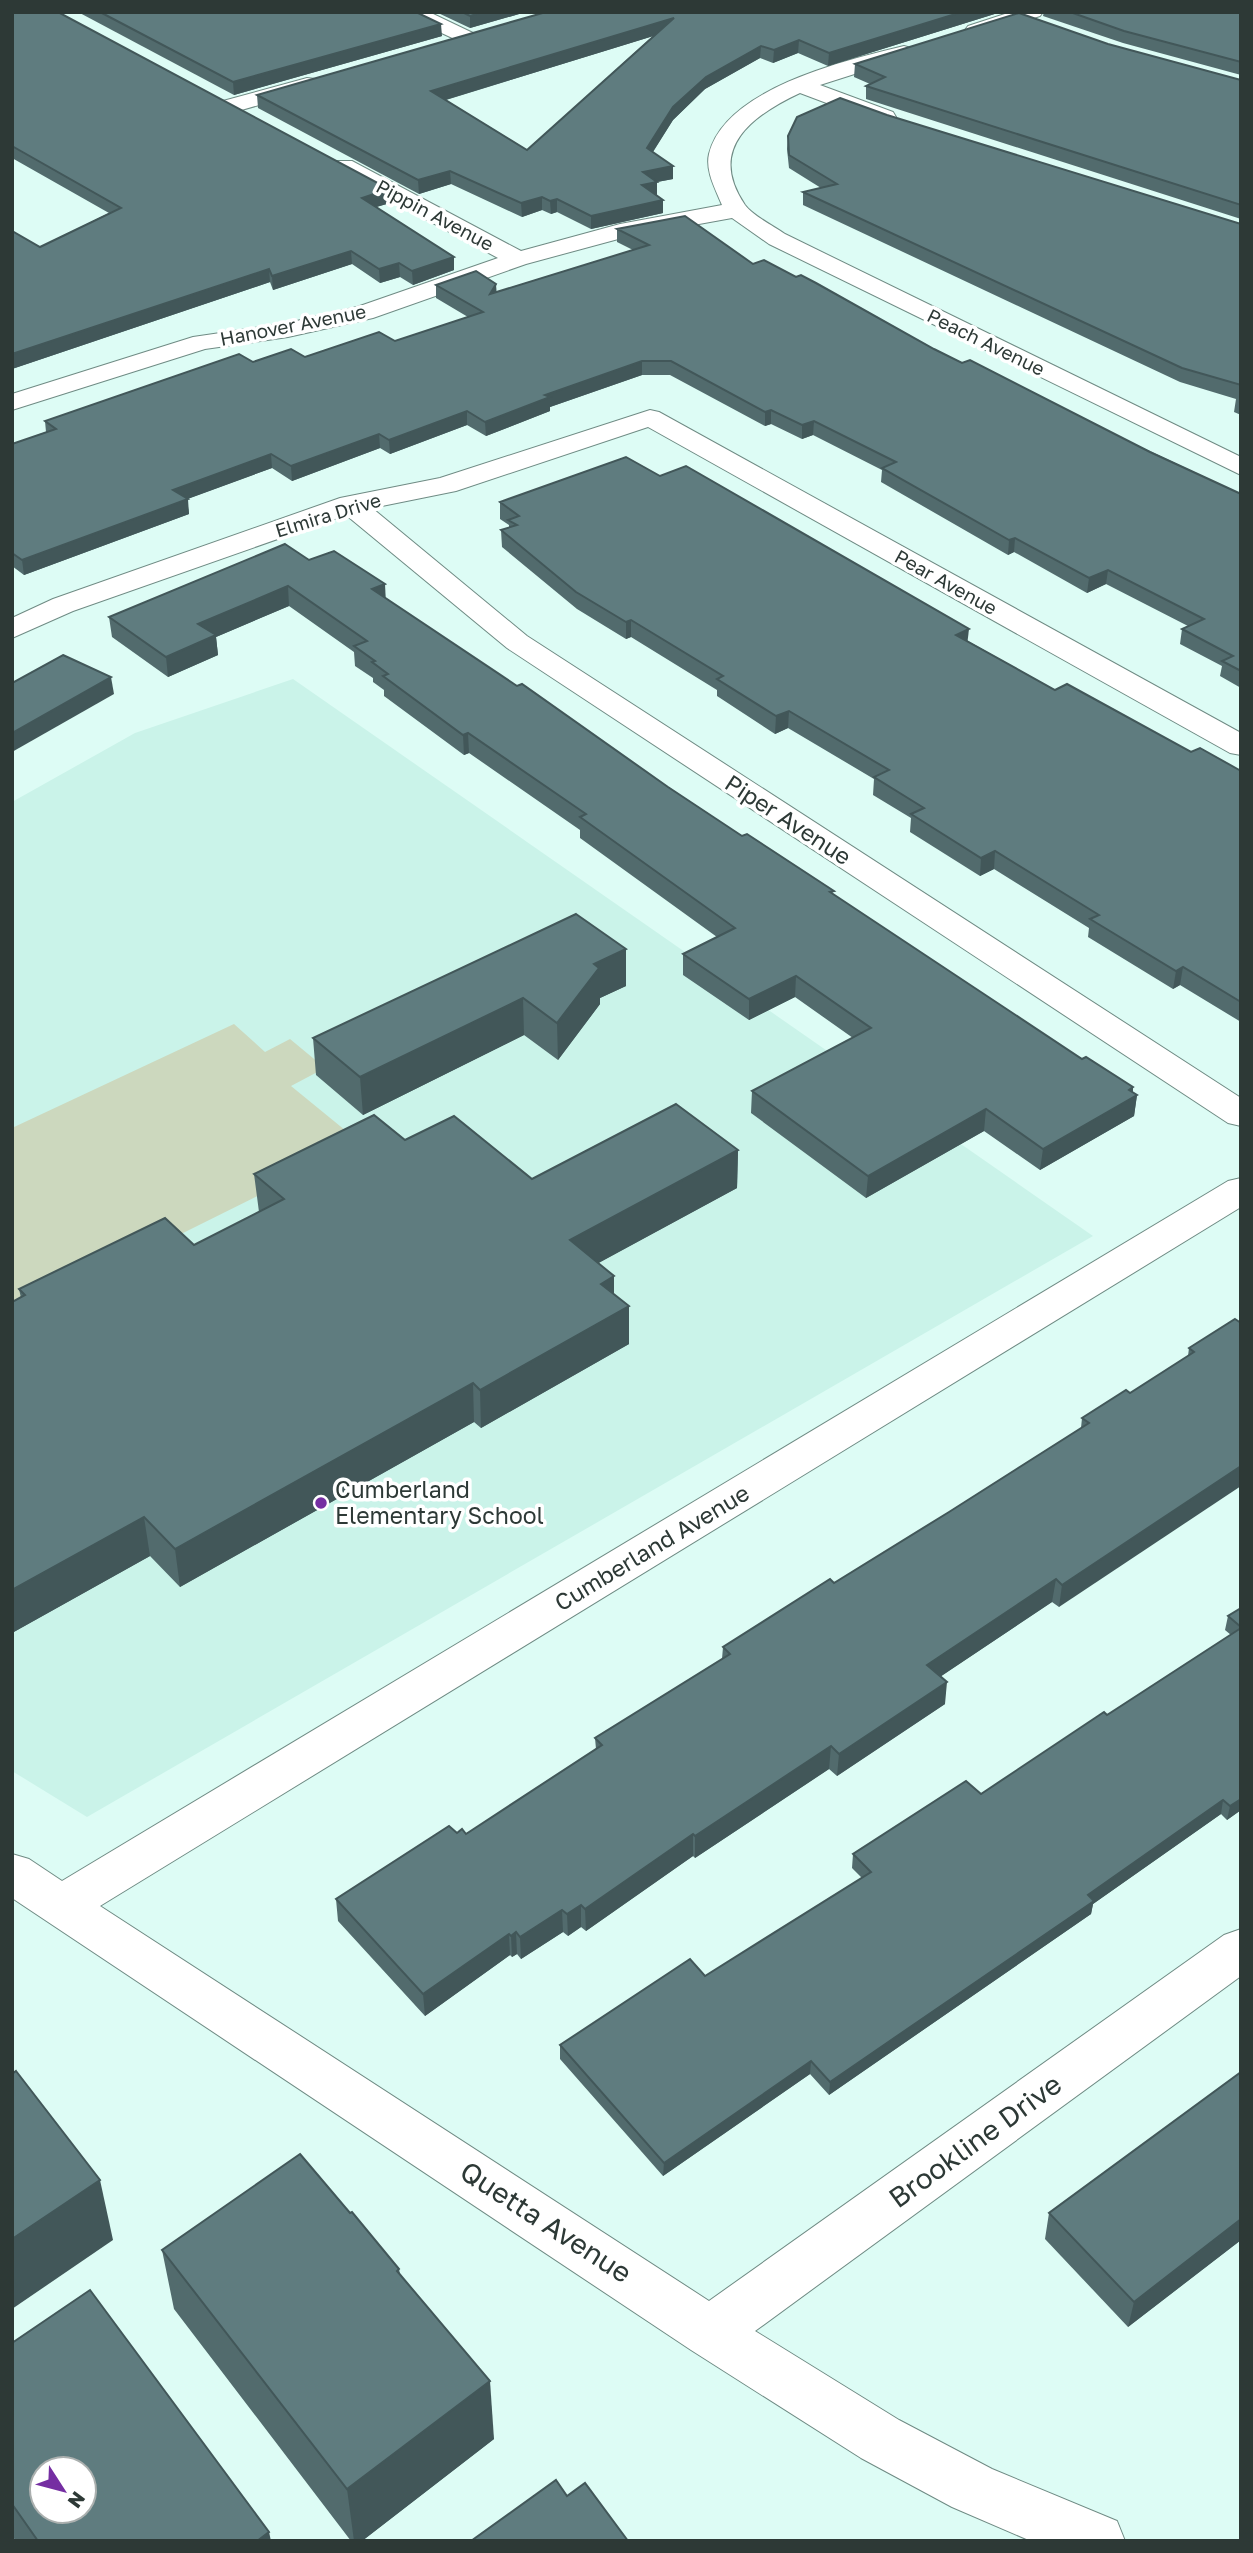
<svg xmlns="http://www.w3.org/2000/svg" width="1253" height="2553" font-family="'Golos Text',sans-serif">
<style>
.built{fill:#caf3e9}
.green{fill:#ccd8be}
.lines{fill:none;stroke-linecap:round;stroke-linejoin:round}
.minor-casing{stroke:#6f8b84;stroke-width:2}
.minor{fill:#fff;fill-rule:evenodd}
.wall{fill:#526b6d;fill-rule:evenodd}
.shaded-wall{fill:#425759}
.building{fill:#5f7c7f;stroke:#425759;stroke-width:2;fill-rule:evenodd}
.poi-dot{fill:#752ea2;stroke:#fff;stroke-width:2.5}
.labels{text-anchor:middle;stroke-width:7;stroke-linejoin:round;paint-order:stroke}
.far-street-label{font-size:19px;fill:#2d3936;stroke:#fff}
.street-label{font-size:23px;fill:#2d3936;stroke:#fff}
.poi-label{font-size:23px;fill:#2d3936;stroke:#fff;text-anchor:start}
.near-street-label{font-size:28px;fill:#2d3936;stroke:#fff}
</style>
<rect width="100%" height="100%" fill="#ddfcf5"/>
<polygon class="built" points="293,679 1093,1236 87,1817 12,1771 12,802 135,733"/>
<polygon class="green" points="234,1024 265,1052 290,1039 325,1068 291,1086 362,1144 12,1318 12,1128"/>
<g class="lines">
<defs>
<g id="minor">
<polygon points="402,12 429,12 475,34 478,38 475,42 461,42 405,16"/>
<polygon points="1011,12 1043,12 1040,16 975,36 968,34 965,30 968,26"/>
<path d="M904,46L911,48L915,52L911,56L820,85L893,112L896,117L893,122H877L800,93C753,115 706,148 745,205C753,216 774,226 785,234L1241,457V475L769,244L732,218L622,238L526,264L373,318L288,337L205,349L12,410V394L193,337L288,323L357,307L498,258L336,171L333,166L336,161H352L521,251L620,224L722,205C716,190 705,171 709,154C725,88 847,60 904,46Z"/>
<polygon points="307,78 315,79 318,84 315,89 231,113 223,111 220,106 223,101"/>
<polygon points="650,410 659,412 1241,733 1241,755 1230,753 648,427 456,491 372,508 527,636 1241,1098 1241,1126 1228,1123 507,648 346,515 73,611 12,638 12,618 53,599 340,498 440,478"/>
<polygon points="1241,1178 1241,1207 100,1906 709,2301 1224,1935 1241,1929 1241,1976 755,2331 899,2420 992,2469 1117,2521 1125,2541 1031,2541 952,2507 861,2458 691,2350 12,1898 12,1854 29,1859 62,1881 1228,1181"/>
</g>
</defs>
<use href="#minor" class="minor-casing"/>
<use href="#minor" class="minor"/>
</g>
<g class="wall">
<polygon points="12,12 390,203 376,207 454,257 454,270 413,285 400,277 380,283 352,264 273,290 270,282 12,369 12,231 40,247 109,213 12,158"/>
<polygon points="78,12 416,12 442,36 234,95"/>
<polygon points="436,12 526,12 470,28"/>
<path d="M546,12H1001L828,66L798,53L773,63L760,58L705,89L673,120L653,152L673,179L657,182L656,195L663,200V213L591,229L557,212L551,214L542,210L522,217L451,184L419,194L258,108L257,95ZM653,36L527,150L446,100L624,45Z"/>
<polygon points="1044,12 1241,12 1241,75 1123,43 1043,16"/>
<polygon points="1108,44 1241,80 1241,219 866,99 866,86 870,84 854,77 855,64"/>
<polygon points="887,115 1241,224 1241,415 1234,412 1236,399 1180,382 803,205 803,192 821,188 789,168 787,149 788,136"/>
<polygon points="617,229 753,264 1241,494 1241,688 1220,676 1222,666 1180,644 1182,629 1188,626 1106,584 1087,593 1014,552 1008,555 881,482 882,470 813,435 802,439 771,424 765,426 670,375 642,375 550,407 550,411 486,436 467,425 390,454 380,448 292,481 272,468 187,499 189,514 24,575 12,566 12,444 46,432 45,421 253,362 305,357 395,341 468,317 436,298 436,285 496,292 633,250 617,242"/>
<polygon points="660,476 968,641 1055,690 1191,752 1241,771 1241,1022 1180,985 1173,989 1088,937 1089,928 994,869 980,876 910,832 911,818 873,795 874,779 788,728 775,734 717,696 717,690 631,637 626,639 577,609 502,547 501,530 509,528 509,525 500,519 500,502"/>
<polygon points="309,560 385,598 742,836 834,895 1082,1059 1133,1087 1133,1092 1137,1095 1134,1116 1040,1170 984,1131 866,1198 751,1113 752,1091 853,1038 795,997 749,1020 683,975 683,954 717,937 580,838 580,830 469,753 464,755 384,696 384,690 373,682 373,678 355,666 354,652 289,606 216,637 218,655 168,677 112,637 109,617"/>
<polygon points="626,949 626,986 600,998 600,1004 558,1060 524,1035 363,1115 316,1075 313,1038"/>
<polygon points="405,1140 532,1179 738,1150 737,1188 598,1263 614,1276 614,1294 629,1306 629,1344 481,1428 474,1422 180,1587 150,1556 12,1633 12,1302 21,1298 19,1289 194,1245 259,1212 254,1174"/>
<polygon points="1235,1319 1059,1607 1052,1602 941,1676 945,1704 837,1776 829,1769 695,1858 693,1856 586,1931 581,1927 568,1936 563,1932 521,1959 517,1954 512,1957 510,1955 425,2016 338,1921 336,1899 457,1833 466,1834 596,1749 595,1738 722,1659 723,1647 834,1583 949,1512 1081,1428 1082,1418 1130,1393 1188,1356 1189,1348"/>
<polygon points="1241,1608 1241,1810 1227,1820 1221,1814 1093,1904 1091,1914 829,2095 810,2074 663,2176 560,2059 560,2045 705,1976 862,1878 852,1868 853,1854 981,1794 1107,1715 1231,1635 1225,1630 1228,1616"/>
<polygon points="1241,2072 1241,2240 1128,2327 1045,2239 1049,2213"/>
<polygon points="350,2213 399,2269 400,2274 494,2439 362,2541 351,2541 174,2309 162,2250"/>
<polygon points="12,2343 271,2541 16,2541 12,2536"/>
</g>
<g class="shaded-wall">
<polygon points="483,12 526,12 470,28 470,16"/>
<polygon points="962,12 1001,12 828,66 829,53"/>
<polygon points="674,18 673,30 432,104 431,91"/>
<polygon points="441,24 442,36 234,95 233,82"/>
<polygon points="799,40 798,53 773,63 774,50"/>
<polygon points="761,46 760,58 705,89 673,120 647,161 647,148 673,107 706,77"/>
<polygon points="673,166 673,179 657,182 657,195 642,199 643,172"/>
<polygon points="450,171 451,184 419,194 418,180"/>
<polygon points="389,189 390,203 363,211 362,198"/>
<polygon points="542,197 542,210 522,217 521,203"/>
<polygon points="557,199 557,212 551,214 550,201"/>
<polygon points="663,200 663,213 591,229 591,216"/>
<polygon points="351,251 352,264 273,290 272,276"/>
<polygon points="454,257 454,270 413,285 412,271"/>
<polygon points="399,263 400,277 380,283 379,269"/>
<polygon points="269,269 270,282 12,369 12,354"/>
<polygon points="496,284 497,298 490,294"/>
<polygon points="642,361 642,375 550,407 550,411 486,436 485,422 545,395"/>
<polygon points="771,410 771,424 765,426 765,412"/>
<polygon points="467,411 467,425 390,454 389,440"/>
<polygon points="814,421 813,435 802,439 802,425"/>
<polygon points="379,434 380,448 292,481 291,466"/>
<polygon points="271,454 272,468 174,504 173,490"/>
<polygon points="188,499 189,514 24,575 22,560"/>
<polygon points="1015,538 1014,552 1008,555 1009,540"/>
<polygon points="1108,570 1106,584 1087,593 1089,578"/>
<polygon points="385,584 386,604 372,589"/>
<polygon points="288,586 289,606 216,637 218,655 168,677 166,657 198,624"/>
<polygon points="631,620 631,637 626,639 626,622"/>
<polygon points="969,629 967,646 956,635"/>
<polygon points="111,677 114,694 12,752 12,733"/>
<polygon points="789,711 788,728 775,734 776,716"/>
<polygon points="468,733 469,753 464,755 463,735"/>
<polygon points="995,851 994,869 980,876 981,858"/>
<polygon points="626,949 626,986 600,998 600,1004 558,1060 557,1023 594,964"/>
<polygon points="1183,967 1180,985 1173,989 1176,971"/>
<polygon points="796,976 795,997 749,1020 749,999"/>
<polygon points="523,998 524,1035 363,1115 360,1077"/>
<polygon points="1133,1087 1132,1098 1137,1095 1134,1116 1040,1170 1043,1149"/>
<polygon points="986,1109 984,1131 866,1198 868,1176"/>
<polygon points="738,1150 737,1188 571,1278 570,1240"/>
<polygon points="614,1276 614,1314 629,1306 629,1344 481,1428 480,1390 601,1284"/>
<polygon points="473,1383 474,1422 180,1587 175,1549"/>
<polygon points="1241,1466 1241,1486 1059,1607 1062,1585"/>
<polygon points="144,1517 150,1556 12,1633 12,1590"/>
<polygon points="1056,1579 1052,1602 925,1687 927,1665"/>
<polygon points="947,1682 945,1704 837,1776 839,1754"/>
<polygon points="831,1746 829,1769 695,1858 695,1836"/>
<polygon points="1241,1799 1241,1810 1227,1820 1230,1806"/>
<polygon points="1223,1800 1221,1814 1093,1904 1091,1914 829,2095 830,2082 1088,1895"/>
<polygon points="693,1834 693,1856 586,1931 585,1909"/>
<polygon points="581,1905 581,1927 568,1936 567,1914"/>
<polygon points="562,1910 563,1932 521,1959 520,1937"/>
<polygon points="516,1932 517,1954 512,1957 511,1936"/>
<polygon points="509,1934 510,1955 425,2016 423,1994"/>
<polygon points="811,2061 810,2074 663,2176 664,2163"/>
<polygon points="100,2180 113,2240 12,2309 12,2239"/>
<polygon points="1241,2219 1241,2240 1128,2327 1134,2302"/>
<polygon points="490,2381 494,2439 362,2541 354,2541 347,2489"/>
<polygon points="269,2532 271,2541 257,2541"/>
</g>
<g class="building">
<polygon points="12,12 58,12 389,189 362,198 454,257 412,271 399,263 379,269 351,251 272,276 269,269 12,354 12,231 40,247 121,208 12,146"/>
<polygon points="100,12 416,12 441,24 233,82"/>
<polygon points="462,12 483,12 470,16"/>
<path d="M546,12H962L829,53L799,40L774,50L761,46L706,77L673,107L647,148L673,166L643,172L657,182L642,185L663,200L591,216L557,199L550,201L542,197L521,203L450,171L418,180L257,95ZM674,18L527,150L431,91Z"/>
<polygon points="1070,12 1241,12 1241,62 1124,31"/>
<polygon points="1019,13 1108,44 1241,80 1241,205 866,86 885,77 855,64"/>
<polygon points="840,98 887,115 1241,224 1241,385 1182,368 803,192 837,184 789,155 788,136 797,117"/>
<polygon points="685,216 753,264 764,260 796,277 801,275 816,283 934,349 962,363 970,360 1150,452 1241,494 1241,671 1222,661 1233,656 1182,629 1204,619 1108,570 1089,578 1015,538 1009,540 882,468 896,462 814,421 802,425 771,410 765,412 671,361 642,361 545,395 550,397 485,422 467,411 389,440 379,434 291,466 271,454 173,490 188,499 22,560 12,553 12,444 56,429 45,421 239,354 253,362 291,349 305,357 379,332 395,341 483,312 436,285 476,271 496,284 490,294 649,245 617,229"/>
<polygon points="626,457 660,476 686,466 969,629 956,635 1055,690 1067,684 1191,752 1200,748 1241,771 1241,1002 1183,967 1176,971 1090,919 1099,915 995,851 981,858 911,814 924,808 874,777 889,770 789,711 776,716 717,679 723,676 631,620 626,622 576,592 501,530 517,525 508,520 519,516 500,502"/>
<polygon points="285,544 309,560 334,551 385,584 372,589 517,686 522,684 668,787 742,836 747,834 834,891 830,892 1082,1059 1086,1057 1133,1087 1129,1090 1137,1095 1043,1149 986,1109 868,1176 752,1091 871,1028 796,976 749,999 683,954 735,928 580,817 586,814 468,733 463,735 383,676 388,674 372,662 375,661 354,646 367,641 288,586 198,624 216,635 166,657 109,617"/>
<polygon points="63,655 111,677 12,733 12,683"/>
<polygon points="576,914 626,949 594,964 599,968 557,1023 523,998 360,1077 313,1038"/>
<polygon points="676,1104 738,1150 570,1240 614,1276 601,1284 629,1306 480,1390 473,1383 175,1549 144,1517 12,1590 12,1302 25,1295 19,1289 165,1218 194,1245 284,1199 254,1174 374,1115 405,1140 454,1116 532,1179"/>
<polygon points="1235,1319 1241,1323 1241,1466 1062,1585 1056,1579 927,1665 947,1682 839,1754 831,1746 695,1836 693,1834 585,1909 581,1905 567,1914 562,1910 520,1937 516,1932 511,1936 509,1934 423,1994 336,1899 449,1826 457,1833 462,1829 466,1834 602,1745 595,1738 730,1654 723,1647 830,1579 834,1583 949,1512 1089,1423 1082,1418 1126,1390 1130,1393 1194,1352 1189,1348"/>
<polygon points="1241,1608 1241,1627 1228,1616"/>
<polygon points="1241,1628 1241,1799 1230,1806 1223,1800 1088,1895 1094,1901 830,2082 811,2061 664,2163 560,2045 690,1959 705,1976 871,1872 853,1854 966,1781 981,1794 1104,1712 1107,1715"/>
<polygon points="16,2071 100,2180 12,2239 12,2074"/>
<polygon points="1241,2072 1241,2219 1134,2302 1049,2213"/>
<polygon points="300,2154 350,2213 352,2212 399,2269 397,2271 490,2381 347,2489 162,2250"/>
<path d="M90,2290L269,2532L257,2541H38L12,2504V2343ZM42,2469H84V2511H42Z"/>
<polygon points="556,2480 567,2496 585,2483 628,2541 471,2541"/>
</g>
<circle class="poi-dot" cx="321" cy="1503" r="7"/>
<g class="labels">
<g class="far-street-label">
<text transform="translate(435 215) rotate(28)" y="7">Pippin Avenue</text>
<text transform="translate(293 325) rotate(-11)" y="7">Hanover Avenue</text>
<text transform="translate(986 342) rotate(26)" y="7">Peach Avenue</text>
<text transform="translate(328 515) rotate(-17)" y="7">Elmira Drive</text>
<text transform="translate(946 582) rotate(29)" y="7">Pear Avenue</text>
</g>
<g class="street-label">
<text transform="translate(788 820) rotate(33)" y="8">Piper Avenue</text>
<text transform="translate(652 1548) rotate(-31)" y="8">Cumberland Avenue</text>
</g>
<g class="poi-label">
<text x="335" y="1498">Cumberland<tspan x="335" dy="26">Elementary School</tspan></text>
</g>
<g class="near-street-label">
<text transform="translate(975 2141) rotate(-36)" y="10">Brookline Drive</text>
<text transform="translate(546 2222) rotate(33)" y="10">Quetta Avenue</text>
</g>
</g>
<rect width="1253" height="2553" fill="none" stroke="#2d3936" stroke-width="28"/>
<g transform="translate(63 2490) rotate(126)"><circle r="33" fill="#ffffff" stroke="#abb0af" stroke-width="2"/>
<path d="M0-5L12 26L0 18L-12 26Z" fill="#752ea2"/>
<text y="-10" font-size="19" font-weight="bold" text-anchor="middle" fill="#2d3936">N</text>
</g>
</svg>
